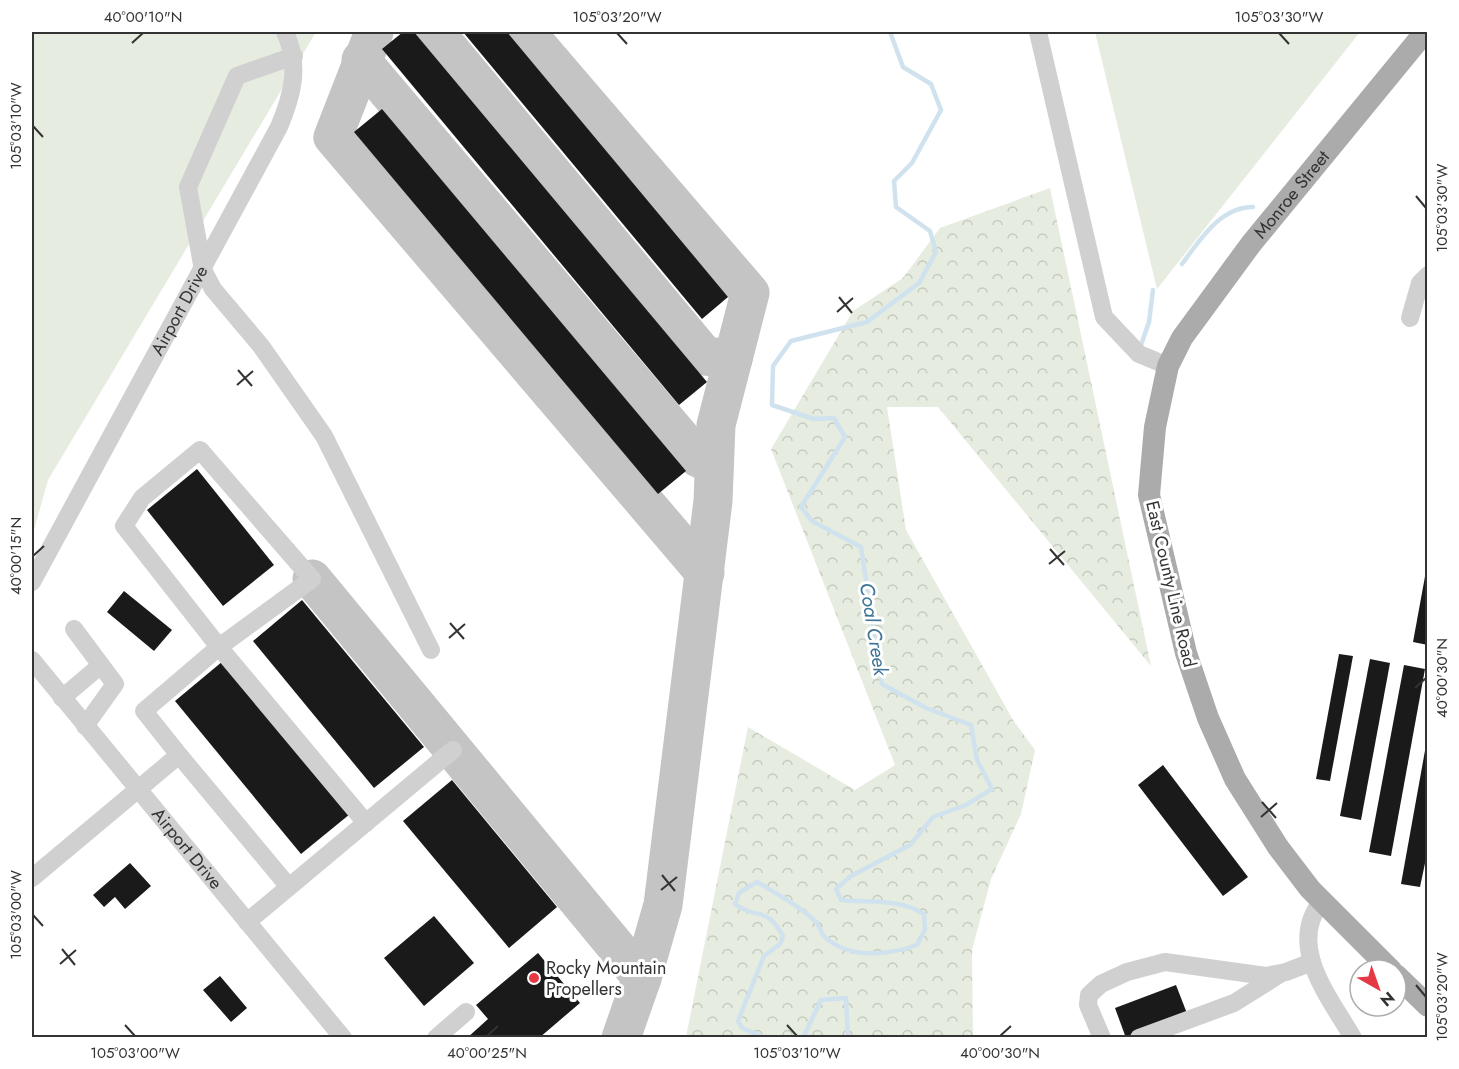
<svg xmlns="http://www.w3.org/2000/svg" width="1459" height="1069" font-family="Jost,sans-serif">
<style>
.grass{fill:#e6ecdf}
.park{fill:url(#park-crowns)}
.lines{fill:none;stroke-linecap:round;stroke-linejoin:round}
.stream{stroke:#cfe2ee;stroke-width:4.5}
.taxiway{stroke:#c4c4c4;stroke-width:39}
.building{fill:#1a1a1a}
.minor{stroke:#d0d0d0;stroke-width:18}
.major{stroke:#ababab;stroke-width:22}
.ticks{fill:none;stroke:#333;stroke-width:2}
.poi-dot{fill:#e63946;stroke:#fff;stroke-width:2}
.labels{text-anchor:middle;stroke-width:6;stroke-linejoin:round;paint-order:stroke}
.street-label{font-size:18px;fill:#333;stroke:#fff}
.poi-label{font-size:18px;fill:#333;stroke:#fff;text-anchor:start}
.water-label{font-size:20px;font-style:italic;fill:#3f7597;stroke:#fff}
.neatline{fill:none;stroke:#333;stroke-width:2}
.ticks-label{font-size:15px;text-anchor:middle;fill:#333}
</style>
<defs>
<pattern id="park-crowns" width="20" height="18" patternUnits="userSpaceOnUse" patternTransform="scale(1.5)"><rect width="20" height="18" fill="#e6ecdf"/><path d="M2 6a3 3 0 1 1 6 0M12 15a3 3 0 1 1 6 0" fill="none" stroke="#c6cbc0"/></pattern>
</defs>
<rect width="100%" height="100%" fill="#fff"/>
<g class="grass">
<polygon points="32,32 316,32 48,480 32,537"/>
<polygon points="1095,32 1360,32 1157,289"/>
</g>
<polygon class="park" points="1050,188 1151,666 938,407 887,407 906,530 1013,720 1035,750 1021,814 991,879 972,950 973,1037 686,1037 748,727 855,790 895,765 771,449 853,311 903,278 940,228"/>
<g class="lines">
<g class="stream">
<path d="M1182,264C1200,240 1220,207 1253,207"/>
<polyline points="1140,348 1149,322 1153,290"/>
<path d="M766,1038L742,1028L738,1021L764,956L780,944L783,936C765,904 758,921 735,904L739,893L757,882C777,894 798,905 815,921C820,925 820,932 824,936C848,960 889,955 917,945L925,930L924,914C899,898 869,903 841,900L836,889L851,876L910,845L933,817L966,805L992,789L977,760L971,725L926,708L882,684L861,547L812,521L801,507L845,437L834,418L814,419L772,405L773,366L791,341L867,322L919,283L936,252L930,231L896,207L894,181L912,163L941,110L931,84L903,67L890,32"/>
<polyline points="803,1038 821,1000 846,998 848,1038"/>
</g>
<g class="taxiway">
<polyline points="374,32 333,137 705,573"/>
<polyline points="435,32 705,356 733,359"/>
<polyline points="526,32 750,293 716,425 713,501 663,905 642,978 621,1038"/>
<polyline points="361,60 698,458 714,465"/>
<polyline points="312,579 642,978"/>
</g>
</g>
<g class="building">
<polygon points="403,32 414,32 707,382 679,405 382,49"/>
<polygon points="463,32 507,32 728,297 702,319"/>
<polygon points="382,109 686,471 658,494 354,132"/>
<polygon points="197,469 274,565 223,606 147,510"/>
<polygon points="1426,571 1428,572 1428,645 1413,642"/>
<polygon points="124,591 172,630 154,651 107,612"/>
<polygon points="302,600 424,747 374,788 253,641"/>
<polygon points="1339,654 1353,656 1330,781 1316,779"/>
<polygon points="1370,659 1390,663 1361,820 1340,816"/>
<polygon points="223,661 350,814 301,854 175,701"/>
<polygon points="1404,665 1425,669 1391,856 1369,852"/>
<polygon points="1426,745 1428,849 1420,887 1401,884"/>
<polygon points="1163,765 1248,877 1223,896 1138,785"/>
<polygon points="452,780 557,907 509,948 403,821"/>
<polygon points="130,863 151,886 125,909 115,897 104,907 93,895"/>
<polygon points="434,916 474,963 424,1006 384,958"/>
<polygon points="538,953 580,1003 539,1038 467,1038 488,1019 476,1005"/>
<polygon points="220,976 247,1008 231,1022 203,990"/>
<polygon points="1176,985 1188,1016 1126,1038 1115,1008"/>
</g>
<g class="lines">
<g class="minor">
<polyline points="1038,32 1104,317 1139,354 1168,366"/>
<polyline points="294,56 237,76 188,187 203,270 213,289 261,346 324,436 431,650"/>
<polyline points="1410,318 1420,283 1428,275"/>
<path id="s1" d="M32,582L279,127C293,94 300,65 285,32"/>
<polyline points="74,629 115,684 85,726"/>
<path id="s2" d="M32,660L343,1038"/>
<polyline points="62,698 101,665"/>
<polyline points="179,755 289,887"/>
<polyline points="32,878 179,755 144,711 219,647 124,526 142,498 200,450 312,579 219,647 366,823"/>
<path d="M1321,902C1287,947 1329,996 1353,1038"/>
<polyline points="247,922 453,750"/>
<polyline points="436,1038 466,1012"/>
<polyline points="1102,1038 1088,1005 1089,995 1101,984 1127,972 1165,962 1266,976 1286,972 1312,962"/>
<polyline points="1139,1038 1234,1003 1280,974"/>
</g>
<g class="major">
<path id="s3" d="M1391,970L1310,889L1278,847L1235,779L1208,718L1186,653L1149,495L1155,427L1168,366L1182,338L1251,244L1425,32"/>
<polyline points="1396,975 1428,1006"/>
</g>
</g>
<path class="ticks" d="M617,33L627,44M1279,33L1289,44M132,43L143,33M33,126L43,137M1416,196L1426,208M839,297L852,313M837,312L853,298M238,370L252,386M237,385L253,371M1050,549L1064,565M33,556L44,546M1049,564L1065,551M450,623L464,639M449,638L465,624M1415,688L1426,678M1262,802L1276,818M1261,817L1277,803M662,875L675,891M661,890L677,877M33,915L43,926M62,949L75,965M60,964L76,950M1416,985L1426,997M125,1025L135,1036M787,1025L797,1036M487,1036L498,1026M1000,1036L1011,1026"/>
<circle class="poi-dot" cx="534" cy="978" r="6"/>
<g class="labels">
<g class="street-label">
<text dy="6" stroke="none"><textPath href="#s3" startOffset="888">Monroe Street</textPath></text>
<text dy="6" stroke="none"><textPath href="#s1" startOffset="309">Airport Drive</textPath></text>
<text transform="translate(1171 584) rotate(77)" y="6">East County Line Road</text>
<text dy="6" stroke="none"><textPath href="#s2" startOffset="244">Airport Drive</textPath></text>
</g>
<g class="poi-label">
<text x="546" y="974">Rocky Mountain<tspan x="546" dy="21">Propellers</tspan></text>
</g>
<g class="water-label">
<text transform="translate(874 629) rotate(81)" y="7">Coal Creek</text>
</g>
</g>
<rect width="1459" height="1069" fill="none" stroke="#ffffff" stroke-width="66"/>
<g transform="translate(1378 988) rotate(140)"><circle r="28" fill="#ffffff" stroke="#adadad" stroke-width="1.5"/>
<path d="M0-4.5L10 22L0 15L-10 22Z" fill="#e63946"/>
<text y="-9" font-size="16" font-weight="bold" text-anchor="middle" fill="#333333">N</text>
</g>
<rect x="33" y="33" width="1393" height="1003" class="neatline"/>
<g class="ticks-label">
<text x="143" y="22">40°00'10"N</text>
<text x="617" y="22">105°03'20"W</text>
<text x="1279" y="22">105°03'30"W</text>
<text transform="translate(16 126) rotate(-90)" y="5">105°03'10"W</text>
<text transform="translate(1442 208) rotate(-90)" y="5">105°03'30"W</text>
<text transform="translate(16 556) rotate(-90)" y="5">40°00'15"N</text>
<text transform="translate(1442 678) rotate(-90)" y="5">40°00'30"N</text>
<text transform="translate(16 915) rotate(-90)" y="5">105°03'00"W</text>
<text transform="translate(1442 997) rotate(-90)" y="5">105°03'20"W</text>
<text x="135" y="1058">105°03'00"W</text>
<text x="487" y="1058">40°00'25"N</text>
<text x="797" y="1058">105°03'10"W</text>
<text x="1000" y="1058">40°00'30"N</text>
</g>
</svg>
